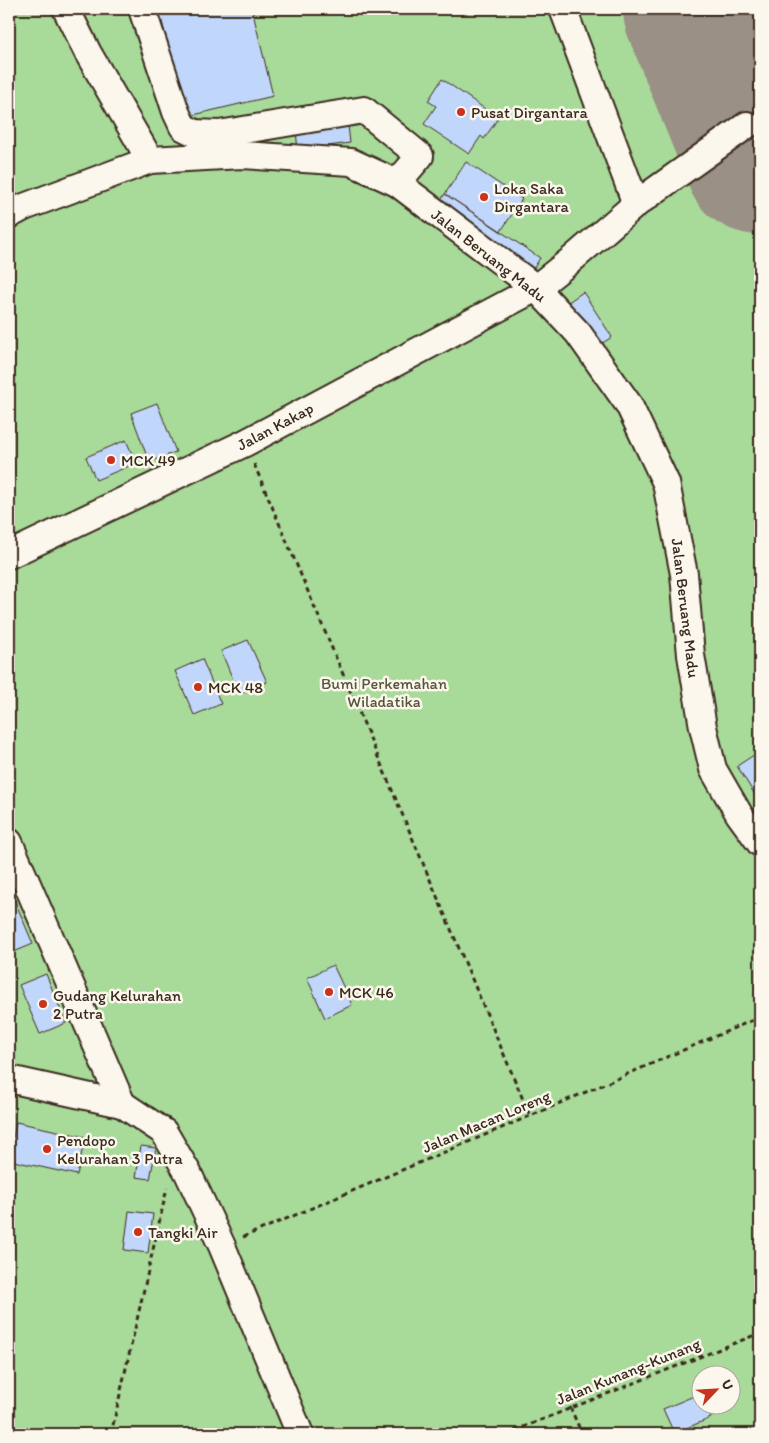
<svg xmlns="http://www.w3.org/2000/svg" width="769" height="1443" font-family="Itim,sans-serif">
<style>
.green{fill:#a8da9a;stroke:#72825c;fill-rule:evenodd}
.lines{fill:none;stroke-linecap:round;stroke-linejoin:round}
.runway{stroke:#9b9085;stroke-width:154}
.building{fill:#c1d6fb;stroke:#3b2a1e}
.minor-casing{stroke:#3b2a1e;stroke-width:30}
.path{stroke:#3b2a1e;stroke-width:3;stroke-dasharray:5 4;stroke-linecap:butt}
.minor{stroke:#fbf7ec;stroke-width:26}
.poi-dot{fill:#c8321e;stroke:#fbf7ec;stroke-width:2}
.labels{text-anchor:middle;stroke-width:5;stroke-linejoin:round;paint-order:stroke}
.poi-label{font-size:16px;fill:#3b2a1e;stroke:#fbf7ec;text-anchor:start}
.street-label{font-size:16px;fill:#3b2a1e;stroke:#fbf7ec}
.park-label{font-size:16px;fill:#56563d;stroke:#fbf7ec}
</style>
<rect width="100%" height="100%" fill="#fbf7ec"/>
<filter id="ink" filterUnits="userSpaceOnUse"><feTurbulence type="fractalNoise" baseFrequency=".02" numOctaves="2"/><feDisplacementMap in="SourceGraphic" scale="10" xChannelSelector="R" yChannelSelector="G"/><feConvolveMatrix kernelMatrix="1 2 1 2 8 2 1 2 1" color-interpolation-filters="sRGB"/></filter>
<g filter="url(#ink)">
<path class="green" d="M9,9H760V1434H9ZM702,1376H732V1406H702Z"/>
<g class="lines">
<polyline class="runway" points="700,9 760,158"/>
</g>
<g class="building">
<polygon points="159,9 252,9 273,96 185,117"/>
<polygon points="442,79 498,118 484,139 481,136 469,154 424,124 436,106 428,101"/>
<polygon points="348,125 350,143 298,150 296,131"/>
<polygon points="466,162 522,199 501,231 445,194"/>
<polygon points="445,194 540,258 532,271 437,206"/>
<polygon points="583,292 612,337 593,349 564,305"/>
<polygon points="157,403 176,452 149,462 131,413"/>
<polygon points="126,440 136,463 96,480 86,457"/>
<polygon points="248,640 267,682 239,694 221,651"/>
<polygon points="202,659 221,704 194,715 175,671"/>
<polygon points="760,751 760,803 737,766"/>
<polygon points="9,887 33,944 9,954"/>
<polygon points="333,965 352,1005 325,1018 307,978"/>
<polygon points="46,974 66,1023 40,1034 19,985"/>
<polygon points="16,1122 85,1137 77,1175 9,1160"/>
<polygon points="141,1146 156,1148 150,1179 136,1177"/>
<polygon points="129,1211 153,1214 148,1253 124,1250"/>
<polygon points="701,1393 702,1406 706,1406 711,1418 674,1433 663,1409"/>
</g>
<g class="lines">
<defs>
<g id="minor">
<polyline points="66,9 88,53 150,160"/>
<polyline points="142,9 176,112 183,127 195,133 219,134 364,110 420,156 397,183"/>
<polyline points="563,9 636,204"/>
<polyline points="9,215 24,207 150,160 242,155 351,162 397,183 536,288 578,333 629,405 666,483 684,574 691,655 703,727 713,769 739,814 760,843"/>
<polyline points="9,555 245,443 536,288 570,261 636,204 747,125"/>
<polyline points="9,842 122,1104"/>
<polyline points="9,1079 122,1104 164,1132 188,1173 222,1246 300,1434"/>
</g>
</defs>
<use href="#minor" class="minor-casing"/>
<g class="path">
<polyline points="254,464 530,1116"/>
<polyline points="243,1237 530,1116 760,1017"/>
<polyline points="570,1407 582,1434"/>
<polyline points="111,1434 167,1188"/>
<polyline points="506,1434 760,1333"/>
</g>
<use href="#minor" class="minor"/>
</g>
</g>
<g class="poi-dot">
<circle cx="461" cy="112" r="5"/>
<circle cx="484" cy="197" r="5"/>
<circle cx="111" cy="460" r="5"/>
<circle cx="198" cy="687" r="5"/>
<circle cx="329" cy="992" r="5"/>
<circle cx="43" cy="1004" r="5"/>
<circle cx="47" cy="1149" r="5"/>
<circle cx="138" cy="1232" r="5"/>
</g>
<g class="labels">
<g class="poi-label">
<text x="471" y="118">Pusat Dirgantara</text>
<text x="494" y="194">Loka Saka<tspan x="494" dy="18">Dirgantara</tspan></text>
<text x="121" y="466">MCK 49</text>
<text x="208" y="693">MCK 48</text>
<text x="339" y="998">MCK 46</text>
<text x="53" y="1001">Gudang Kelurahan<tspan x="53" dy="18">2 Putra</tspan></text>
<text x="57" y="1146">Pendopo<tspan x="57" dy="18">Kelurahan 3 Putra</tspan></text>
<text x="148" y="1238">Tangki Air</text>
</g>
<g class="street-label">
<text transform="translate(489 255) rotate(38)" y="6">Jalan Beruang Madu</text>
<text transform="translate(275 426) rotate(-28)" y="6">Jalan Kakap</text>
<text transform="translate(686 608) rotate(83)" y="6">Jalan Beruang Madu</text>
<text transform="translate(486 1121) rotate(-23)" y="6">Jalan Macan Loreng</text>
<text transform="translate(628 1371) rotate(-22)" y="6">Jalan Kunang-Kunang</text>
</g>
<g class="park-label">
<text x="384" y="689">Bumi Perkemahan<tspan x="384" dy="18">Wiladatika</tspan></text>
</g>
</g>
<rect width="769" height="1443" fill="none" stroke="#fbf7ec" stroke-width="30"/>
<rect x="15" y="15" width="739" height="1413" fill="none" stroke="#3b2a1e" stroke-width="2" filter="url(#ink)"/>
<g transform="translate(716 1390) rotate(65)"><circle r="24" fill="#fbf7ec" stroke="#aea59a"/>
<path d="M0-4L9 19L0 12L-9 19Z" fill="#c8321e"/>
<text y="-8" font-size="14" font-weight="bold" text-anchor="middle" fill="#3b2a1e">U</text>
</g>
</svg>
